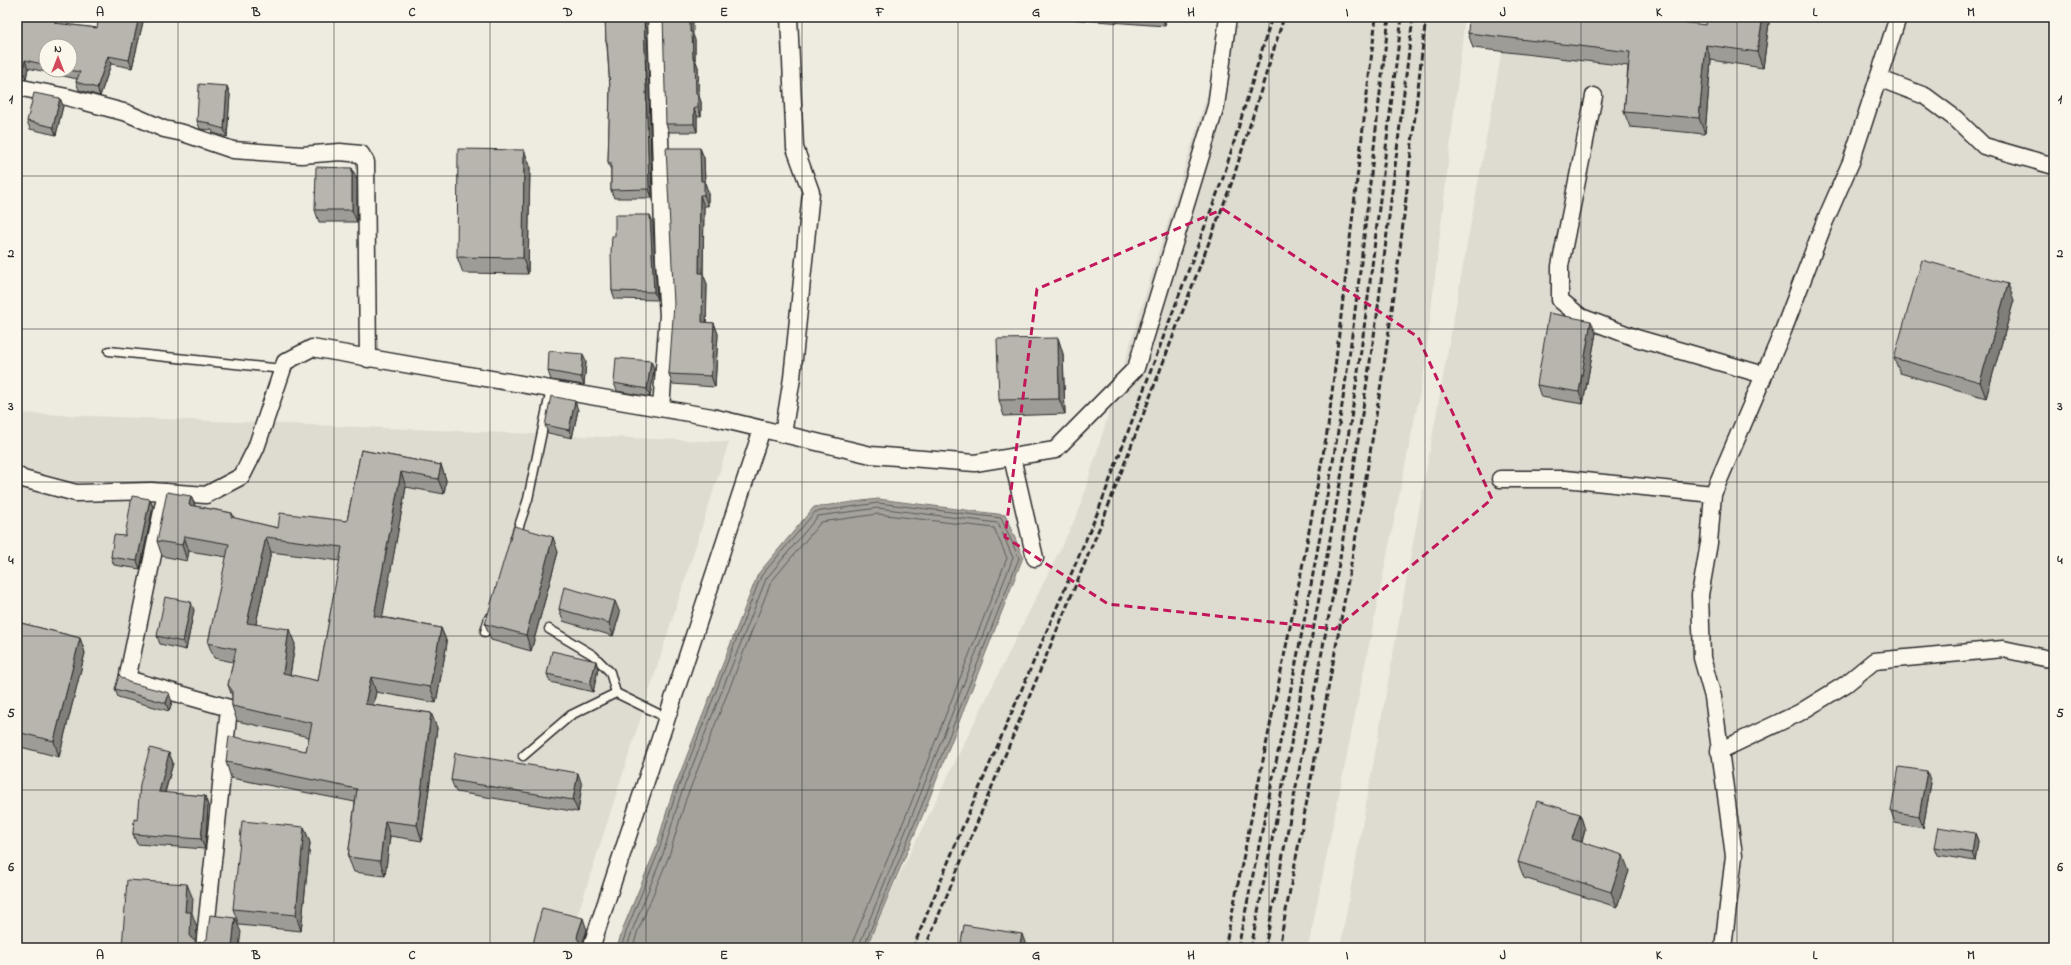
<svg xmlns="http://www.w3.org/2000/svg" width="2071" height="965" font-family="'Indie Flower',sans-serif">
<style>
.built{fill:#dedbd1}
.water{fill:#a4a29a;stroke:#74726e}
.lines{fill:none;stroke-linecap:round;stroke-linejoin:round}
.shore{stroke:#5b5b57;stroke-width:1}
.lane-casing{stroke:#2b2b2b;stroke-width:11}
.street-casing{stroke:#2b2b2b;stroke-width:19}
.lane{stroke:#fbf7ec;stroke-width:8}
.street{stroke:#fbf7ec;stroke-width:16}
.rail{stroke:#2b2b2b;stroke-width:3;stroke-dasharray:6 3;stroke-linecap:butt}
.wall{fill:#9e9c96;stroke:#2b2b2b;fill-rule:evenodd}
.shaded-wall{fill:#817f7a;stroke:#2b2b2b}
.building{fill:#b8b5ae;stroke:#2b2b2b;fill-rule:evenodd}
.marked{fill:none;stroke:#c2185b;stroke-width:3;stroke-dasharray:8 5;stroke-linejoin:round}
.grid{fill:none;stroke:#2b2b2b;stroke-width:1;stroke-opacity:0.55}
.neatline{fill:none;stroke:#2b2b2b;stroke-width:1.5}
.grid-label{font-size:13px;text-anchor:middle;font-weight:bold;fill:#2b2b2b}
</style>
<rect width="100%" height="100%" fill="#eeebe0"/>
<filter id="ink" filterUnits="userSpaceOnUse"><feTurbulence type="fractalNoise" baseFrequency=".025" numOctaves="2"/><feDisplacementMap in="SourceGraphic" scale="8" xChannelSelector="R" yChannelSelector="G"/><feConvolveMatrix kernelMatrix="1 2 1 2 8 2 1 2 1" color-interpolation-filters="sRGB"/></filter>
<g filter="url(#ink)">
<g class="built">
<polygon points="1231,17 1465,17 1424,372 1308,948 863,948 1078,513"/>
<polygon points="1508,17 2054,17 2054,948 1340,948"/>
<polygon points="17,413 729,442 567,948 17,948"/>
</g>
<polygon class="water" points="878,499 1005,515 1023,557 924,812 866,948 617,948 623,928 655,851 672,794 758,574 814,507"/>
<g class="lines">
<g class="shore">
<polyline points="621,948 627,929 658,853 675,796 761,576 815,512 878,503 1001,518 1019,558 920,810 863,948"/>
<polyline points="627,948 632,931 663,854 680,797 766,579 818,516 878,508 998,523 1013,558 915,808 858,948"/>
<polyline points="633,948 637,933 669,856 686,799 771,582 821,522 878,514 994,528 1007,558 910,806 853,941 852,948"/>
</g>
<defs>
<g id="lane">
<polyline points="109,351 282,369"/>
<polyline points="515,538 528,499 551,389"/>
<polyline points="549,629 593,655 610,672 616,693"/>
<polyline points="485,632 489,618"/>
<polyline points="523,756 571,715 616,693 667,718"/>
</g>
<g id="street">
<polyline points="656,17 664,260 668,315 661,408"/>
<polyline points="1878,78 1925,96 1956,119 1984,146 2054,166"/>
<polyline points="17,87 67,97 127,113 164,129 183,133 233,150 302,155 340,152 361,154 366,162 368,359"/>
<polyline points="1594,96 1560,266 1560,300 1581,317 1636,338 1764,375"/>
<polyline points="783,434 792,378 811,192 795,148 789,17"/>
<polyline points="1012,457 1035,558"/>
<polyline points="17,475 23,479 76,493 151,491 206,495 242,476 256,448 285,362 312,348 712,417 871,455 975,463 1055,450 1136,368 1216,106 1228,17"/>
<polyline points="1500,479 1565,479 1713,494"/>
<polyline points="166,492 128,675 130,679 134,681 229,708 204,948"/>
<polyline points="1719,751 1799,713 1846,684 1874,661 2003,649 2054,660"/>
<polyline points="591,948 762,429"/>
<polyline points="1723,948 1734,856 1713,697 1702,658 1700,595 1709,543 1713,494 1783,331 1825,221 1851,162 1898,17"/>
</g>
</defs>
<use href="#lane" class="lane-casing"/>
<use href="#street" class="street-casing"/>
<use href="#lane" class="lane"/>
<use href="#street" class="street"/>
<g class="rail">
<polyline points="913,948 961,831 1099,509 1223,178 1272,17"/>
<polyline points="925,948 1106,512 1232,182 1284,17"/>
<polyline points="1225,948 1305,553 1328,427 1376,17"/>
<path d="M1238,948C1273,776 1310,604 1338,431C1360,294 1372,155 1389,17"/>
<path d="M1251,948C1284,776 1320,604 1349,431C1371,294 1384,155 1402,17"/>
<polyline points="1265,948 1340,558 1377,316 1413,17"/>
<path d="M1279,948C1318,740 1360,533 1390,323C1405,221 1414,119 1426,17"/>
</g>
</g>
<g class="wall">
<path d="M17,17L55,20L56,23L97,28L143,22L132,68L111,64L100,96L79,90L76,82L77,79L28,68L26,79L17,78ZM46,46L70,70H46Z"/>
<polygon points="605,17 647,17 652,198 614,198 611,190 611,170 608,163 610,88 607,46 606,42"/>
<polygon points="1041,17 1166,17 1165,26"/>
<polygon points="1769,23 1763,68 1711,60 1705,134 1630,127 1624,112 1628,66 1473,48 1468,33"/>
<polygon points="693,35 695,40 695,59 698,67 699,96 701,102 701,116 697,116 697,132 669,132 666,124"/>
<polygon points="227,86 230,95 227,137 213,133 212,130 200,129 197,121"/>
<polygon points="60,98 63,106 56,135 30,129 27,121"/>
<polygon points="700,148 704,158 705,183 708,192 708,206 704,206 703,274 707,284 706,323 714,323 718,334 715,387 672,384 669,374"/>
<polygon points="524,150 530,166 528,274 463,273 457,257"/>
<polygon points="352,168 357,180 357,222 319,222 315,210"/>
<polygon points="650,215 653,223 657,300 615,299 612,291 615,236"/>
<polygon points="2014,300 1986,398 1900,373 1894,358"/>
<polygon points="1596,333 1583,404 1541,397 1537,385"/>
<polygon points="1058,338 1063,354 1065,414 1004,416 999,400"/>
<polygon points="651,361 654,369 650,397 617,391 614,383"/>
<polygon points="586,362 584,385 551,380 548,371"/>
<polygon points="578,410 572,438 548,433 545,425"/>
<path d="M361,450L441,465L446,480L444,494L406,487L382,617L441,628L447,643L436,703L376,692L373,705L431,713L437,728L422,841L390,836L385,876L354,872L348,857L355,802L231,778L226,762L306,751L309,737L237,721L232,706V696L228,685L233,662L214,658L208,643L227,557L189,551L187,561L162,556L157,541L191,496L195,506L232,513L234,518L278,528L347,521ZM271,552L340,561L318,681L290,675L295,644L256,624Z"/>
<polygon points="150,499 153,507 140,569 114,565 111,557"/>
<polygon points="558,552 531,651 491,640 485,624"/>
<polygon points="559,609 620,613 613,636 563,621"/>
<polygon points="194,610 186,650 160,644 157,636"/>
<polygon points="17,622 80,638 85,653 59,757 17,746"/>
<polygon points="596,661 598,669 593,692 550,682 547,674"/>
<polygon points="128,682 172,702 169,711 118,697 115,689"/>
<polygon points="169,753 173,763 165,793 205,796 208,806 205,849 137,844 133,834 137,820"/>
<polygon points="451,780 582,785 578,812 456,792"/>
<polygon points="1931,783 1923,828 1895,823 1891,811"/>
<polygon points="1580,814 1585,830 1582,842 1629,871 1617,907 1524,878 1518,862"/>
<polygon points="304,827 310,843 301,931 239,925 233,909"/>
<polygon points="1975,833 1978,841 1975,861 1937,855 1934,847"/>
</g>
<g class="shaded-wall">
<polygon points="139,17 141,17 143,22 132,68 129,60"/>
<polygon points="644,17 647,17 652,198 649,189"/>
<polygon points="690,17 693,17 693,35 695,40 695,67 693,59 690,32"/>
<polygon points="1162,17 1166,17 1165,26"/>
<polygon points="1763,17 1767,17 1769,23 1763,68 1757,52"/>
<polygon points="1706,45 1711,60 1705,134 1699,118"/>
<polygon points="108,56 111,64 100,96 97,88"/>
<polygon points="695,59 698,67 699,96 701,102 701,116 698,108 696,94"/>
<polygon points="25,60 28,68 26,79 23,71"/>
<polygon points="227,86 230,95 227,137 224,129"/>
<polygon points="60,98 63,106 56,135 53,127"/>
<polygon points="694,108 697,116 697,132 694,124"/>
<polygon points="700,148 704,158 705,183 708,192 708,206 704,195 701,181"/>
<polygon points="524,150 530,166 528,274 523,258"/>
<polygon points="352,168 357,180 357,222 352,210"/>
<polygon points="700,195 704,206 703,274 707,284 706,333 702,322 699,273"/>
<polygon points="650,215 653,223 657,300 654,292"/>
<polygon points="2008,284 2014,300 1986,398 1980,382"/>
<polygon points="1591,321 1596,333 1583,404 1579,392"/>
<polygon points="714,323 718,334 715,387 711,376"/>
<polygon points="1058,338 1063,354 1065,414 1059,399"/>
<polygon points="583,354 586,362 584,385 581,377"/>
<polygon points="651,361 654,369 650,397 647,389"/>
<polygon points="575,401 578,410 572,438 569,430"/>
<polygon points="441,465 446,480 444,494 438,479"/>
<polygon points="401,472 406,487 380,631 374,616"/>
<polygon points="191,496 197,511 189,505"/>
<polygon points="150,499 153,507 140,569 137,561"/>
<polygon points="184,536 189,551 187,561 182,545"/>
<polygon points="266,537 271,552 253,638 247,623"/>
<polygon points="553,537 558,552 531,651 526,635"/>
<polygon points="615,601 620,613 613,636 609,623"/>
<polygon points="191,602 194,610 186,650 183,642"/>
<polygon points="441,628 447,643 436,703 430,687"/>
<polygon points="289,629 295,644 288,688 283,673"/>
<polygon points="80,638 85,653 59,757 54,741"/>
<polygon points="596,661 598,669 593,692 590,684"/>
<polygon points="371,677 376,692 370,719 365,704"/>
<polygon points="169,693 172,702 169,711 166,703"/>
<polygon points="431,713 437,728 422,841 417,825"/>
<polygon points="169,753 173,763 162,802 159,792"/>
<polygon points="1927,771 1931,783 1923,828 1919,816"/>
<polygon points="578,773 582,785 578,812 573,800"/>
<polygon points="205,796 208,806 205,849 201,839"/>
<polygon points="1580,814 1585,830 1578,855 1572,839"/>
<polygon points="385,821 390,836 385,876 380,861"/>
<polygon points="304,827 310,843 301,931 296,915"/>
<polygon points="1975,833 1978,841 1975,861 1972,853"/>
<polygon points="1623,855 1629,871 1617,907 1611,892"/>
<polygon points="187,884 193,899 192,913 197,927 195,948 190,937 185,912"/>
<polygon points="235,918 241,932 239,948 232,948"/>
<polygon points="583,918 587,930 582,945 583,948 580,948 577,938 578,933"/>
<polygon points="1022,934 1027,948 1019,948"/>
</g>
<g class="building">
<polygon points="17,17 35,17 55,20 55,23 97,28 99,17 139,17 129,60 108,56 97,88 76,82 80,72 69,70 70,70 70,46 46,46 46,65 25,60 23,71 17,70"/>
<polygon points="605,17 644,17 649,189 611,190 611,163 608,163 610,88 607,42 606,42"/>
<polygon points="663,17 690,17 690,32 692,32 693,59 695,59 696,94 698,94 698,108 694,108 694,124 666,124"/>
<polygon points="1469,17 1639,17 1706,25 1707,17 1763,17 1757,52 1706,45 1699,118 1624,112 1630,52 1468,33"/>
<polygon points="199,84 227,86 224,129 210,125 210,123 197,121"/>
<polygon points="34,93 60,98 53,127 27,121"/>
<polygon points="666,148 700,148 701,181 704,181 704,195 700,195 699,273 703,273 702,322 714,323 711,376 669,374 674,304"/>
<polygon points="458,149 524,150 523,258 457,257"/>
<polygon points="316,167 352,168 352,210 315,210"/>
<polygon points="615,215 650,215 654,292 612,291 611,252 612,236 615,236"/>
<polygon points="1922,260 2008,284 1980,382 1894,358"/>
<polygon points="1549,313 1591,321 1579,392 1537,385"/>
<polygon points="1058,338 1059,399 999,400 997,339"/>
<polygon points="549,351 583,354 581,377 548,371"/>
<polygon points="616,358 651,361 647,389 614,383"/>
<polygon points="551,396 575,401 569,430 545,425"/>
<path d="M361,450L441,465L438,479L401,472L374,616L441,628L430,687L371,677L365,704L431,713L417,825L385,821L380,861L348,857L357,789L226,762L229,736L306,751L312,723L232,706V690L228,685L236,649L208,643L229,544L184,536L182,545L157,541L167,492L191,496L189,505L232,513L231,517L278,528L280,513L347,521ZM266,537L342,547L318,681L283,673L289,629L247,623Z"/>
<polygon points="132,496 150,499 137,561 111,557 114,535 125,536"/>
<polygon points="514,526 553,537 526,635 485,624"/>
<polygon points="564,587 615,601 609,623 559,609"/>
<polygon points="165,597 191,602 183,642 157,636"/>
<polygon points="17,622 80,638 54,741 17,732"/>
<polygon points="552,651 596,661 590,684 547,674"/>
<polygon points="119,675 128,682 169,693 166,703 115,689"/>
<polygon points="150,748 169,753 159,792 205,796 201,839 133,834 134,819 137,820 140,784"/>
<polygon points="455,753 578,773 573,800 451,780"/>
<polygon points="1899,767 1927,771 1919,816 1891,811"/>
<polygon points="1537,801 1580,814 1572,839 1623,855 1611,892 1518,862"/>
<polygon points="242,821 304,827 296,915 233,909"/>
<polygon points="1938,827 1975,833 1972,853 1934,847"/>
<polygon points="127,880 187,884 185,912 191,912 190,937 197,943 202,942 207,939 210,915 235,918 232,948 122,948"/>
<polygon points="542,908 583,918 578,933 577,938 581,944 580,948 532,948"/>
<polygon points="964,925 1022,934 1019,948 960,948"/>
</g>
</g>
<path class="marked" d="M1223,209L1418,337L1492,499L1335,629L1108,604L1005,537L1037,289Z"/>
<path class="grid" d="M178,17V948M334,17V948M490,17V948M646,17V948M802,17V948M958,17V948M1113,17V948M1269,17V948M1425,17V948M1581,17V948M1737,17V948M1893,17V948M17,176H2054M17,329H2054M17,482H2054M17,636H2054M17,790H2054"/>
<rect width="2071" height="965" fill="none" stroke="#fbf7ec" stroke-width="44"/>
<g transform="translate(58 58)"><circle r="19" fill="#fbf7ec" stroke="#a8a59f"/>
<path d="M0-3L7 15L0 10L-7 15Z" fill="#d1495b"/>
<text y="-6" font-size="11" font-weight="bold" text-anchor="middle" fill="#2b2b2b">N</text>
</g>
<rect x="22" y="22" width="2027" height="921" class="neatline"/>
<g class="grid-label">
<text x="100" y="16">A</text>
<text x="256" y="16">B</text>
<text x="412" y="16">C</text>
<text x="568" y="16">D</text>
<text x="724" y="16">E</text>
<text x="880" y="16">F</text>
<text x="1036" y="16">G</text>
<text x="1191" y="16">H</text>
<text x="1347" y="16">I</text>
<text x="1503" y="16">J</text>
<text x="1659" y="16">K</text>
<text x="1815" y="16">L</text>
<text x="1971" y="16">M</text>
<text x="11" y="103">1</text>
<text x="2060" y="103">1</text>
<text x="11" y="257">2</text>
<text x="2060" y="257">2</text>
<text x="11" y="410">3</text>
<text x="2060" y="410">3</text>
<text x="11" y="564">4</text>
<text x="2060" y="564">4</text>
<text x="11" y="717">5</text>
<text x="2060" y="717">5</text>
<text x="11" y="871">6</text>
<text x="2060" y="871">6</text>
<text x="100" y="959">A</text>
<text x="256" y="959">B</text>
<text x="412" y="959">C</text>
<text x="568" y="959">D</text>
<text x="724" y="959">E</text>
<text x="880" y="959">F</text>
<text x="1036" y="959">G</text>
<text x="1191" y="959">H</text>
<text x="1347" y="959">I</text>
<text x="1503" y="959">J</text>
<text x="1659" y="959">K</text>
<text x="1815" y="959">L</text>
<text x="1971" y="959">M</text>
</g>
</svg>
